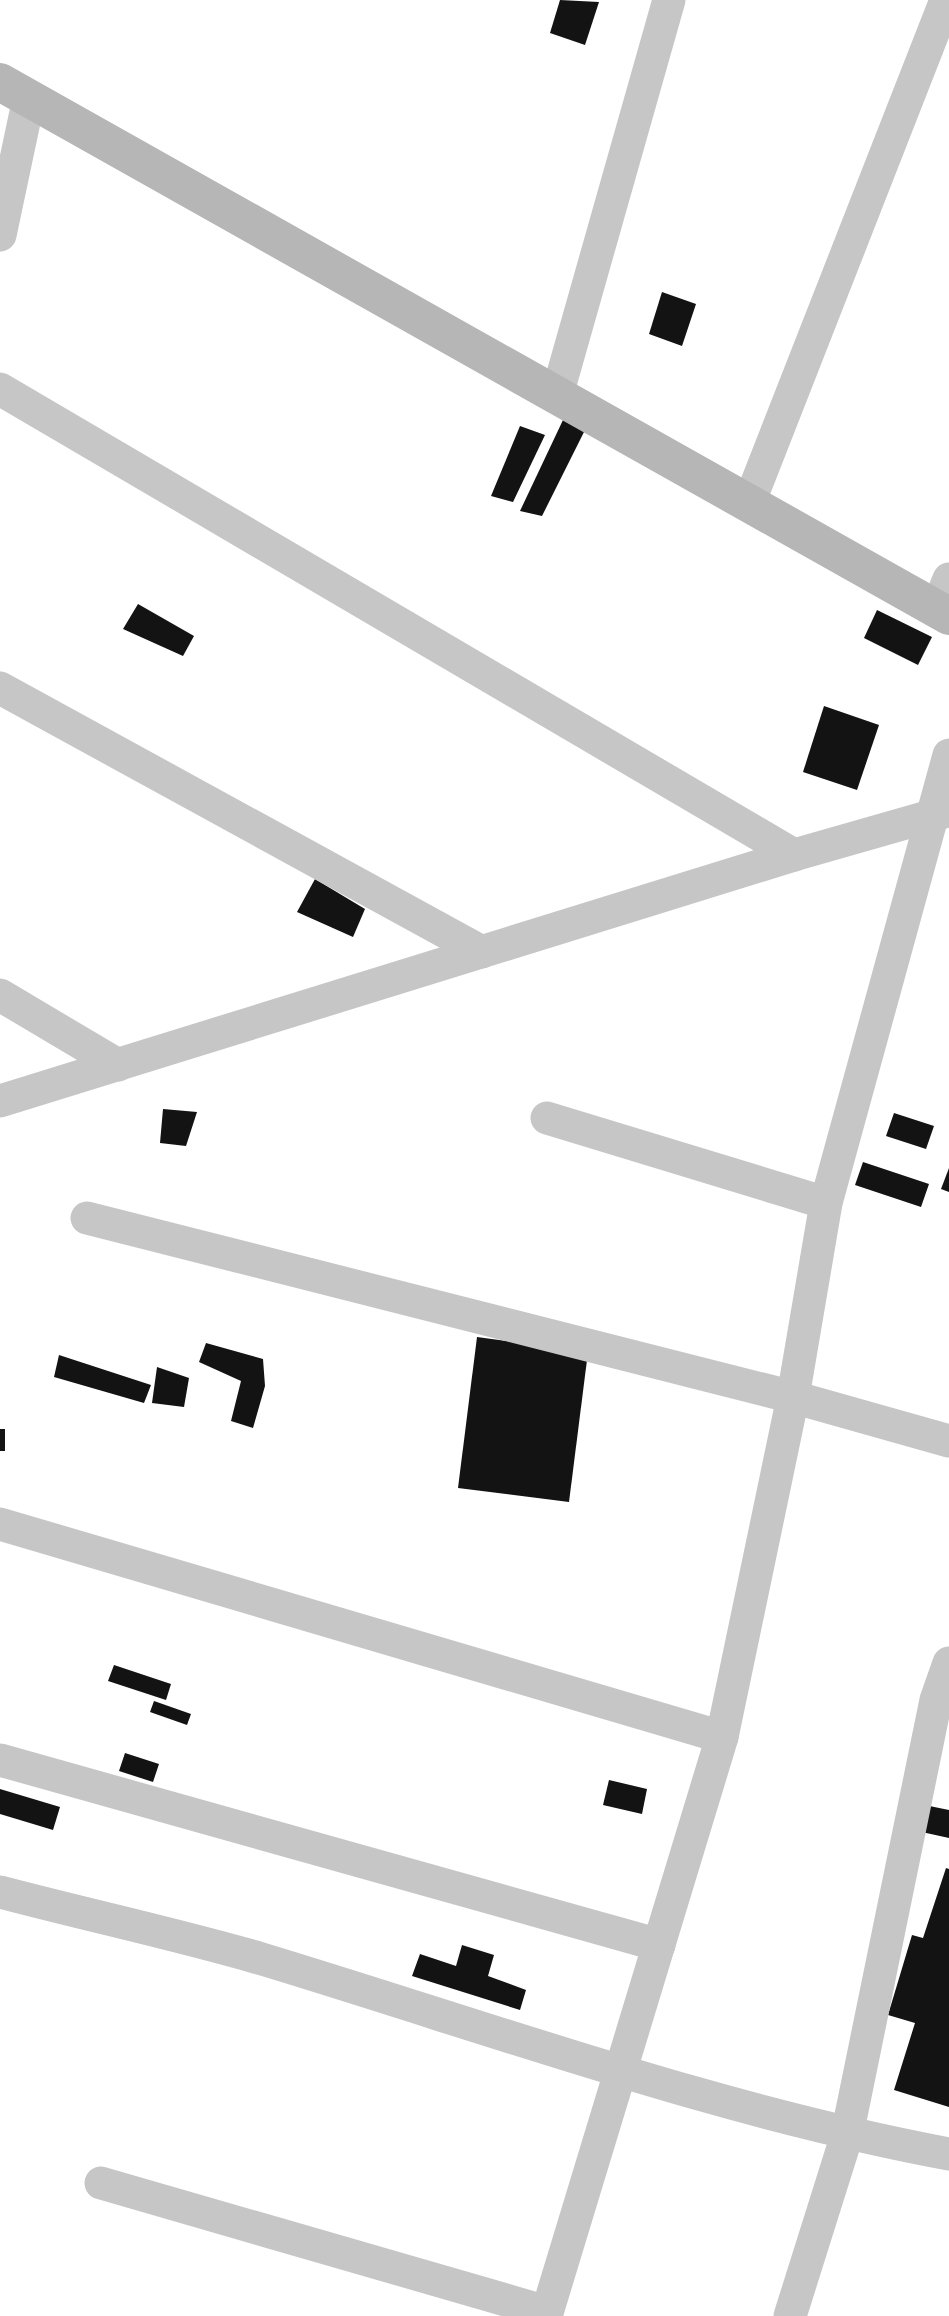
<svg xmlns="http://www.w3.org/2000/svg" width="949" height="2316" font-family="'Exo 2',sans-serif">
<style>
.building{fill:#131313}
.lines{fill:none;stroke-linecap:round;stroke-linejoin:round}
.street{stroke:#c6c6c6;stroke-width:33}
.secondary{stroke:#b6b6b6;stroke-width:38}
</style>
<rect width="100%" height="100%" fill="#fff"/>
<g class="building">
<polygon points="560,0 599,2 585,45 550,33"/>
<polygon points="662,292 696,304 682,346 649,334"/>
<polygon points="563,420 585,430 542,516 520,511"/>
<polygon points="520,426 545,435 513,502 491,496"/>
<polygon points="138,604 194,636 183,656 123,629"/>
<polygon points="877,610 932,637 918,665 864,638"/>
<polygon points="824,706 879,725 857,790 803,772"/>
<polygon points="315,879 365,909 353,937 297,912"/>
<polygon points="163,1109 197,1112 186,1146 160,1143"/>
<polygon points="894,1113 934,1126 926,1149 886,1136"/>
<polygon points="863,1162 929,1184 921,1207 855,1185"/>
<polygon points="949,1168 949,1192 941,1189"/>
<polygon points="477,1337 588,1352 569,1502 458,1488"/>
<polygon points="206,1343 263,1359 265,1386 253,1428 231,1421 241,1381 199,1362"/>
<polygon points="59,1355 151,1385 144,1403 54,1377"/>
<polygon points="157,1367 189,1378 184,1407 152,1403"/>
<rect x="0" y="1429" width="5" height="22"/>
<polygon points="114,1665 171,1684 166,1700 108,1681"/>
<polygon points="154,1701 191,1714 187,1725 150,1712"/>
<polygon points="125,1753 159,1764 153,1782 119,1771"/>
<polygon points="609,1780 647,1789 642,1814 603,1805"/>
<polygon points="0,1789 60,1807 53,1830 0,1814"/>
<polygon points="905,1801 949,1810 949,1838 899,1827"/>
<polygon points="946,1868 949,1869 949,2107 894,2090 915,2023 888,2015 912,1935 923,1938"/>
<polygon points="462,1945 494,1955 488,1976 526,1990 520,2010 412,1976 420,1954 456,1966"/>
</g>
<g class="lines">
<g class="street">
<polyline points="0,235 29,98"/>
<polyline points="0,389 794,855"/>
<polyline points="557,395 669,0"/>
<polyline points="749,503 946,0"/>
<polyline points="937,609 949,579"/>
<polyline points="0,688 482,952"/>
<polyline points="0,995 118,1065"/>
<polyline points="0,1101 794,855 948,811"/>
<polyline points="547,1118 826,1203"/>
<polyline points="87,1218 793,1397 949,1441"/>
<polyline points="0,1524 722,1737"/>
<polyline points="0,1760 659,1945"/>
<path d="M0,1892C87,1915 176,1934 262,1959C490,2028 714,2110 949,2154"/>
<polyline points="101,2183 547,2312"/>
<polyline points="546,2316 722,1737 793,1397 826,1203 949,755"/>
<polyline points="790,2316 847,2135 936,1700 949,1663"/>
</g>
<polyline class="secondary" points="0,82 949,616"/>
</g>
</svg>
